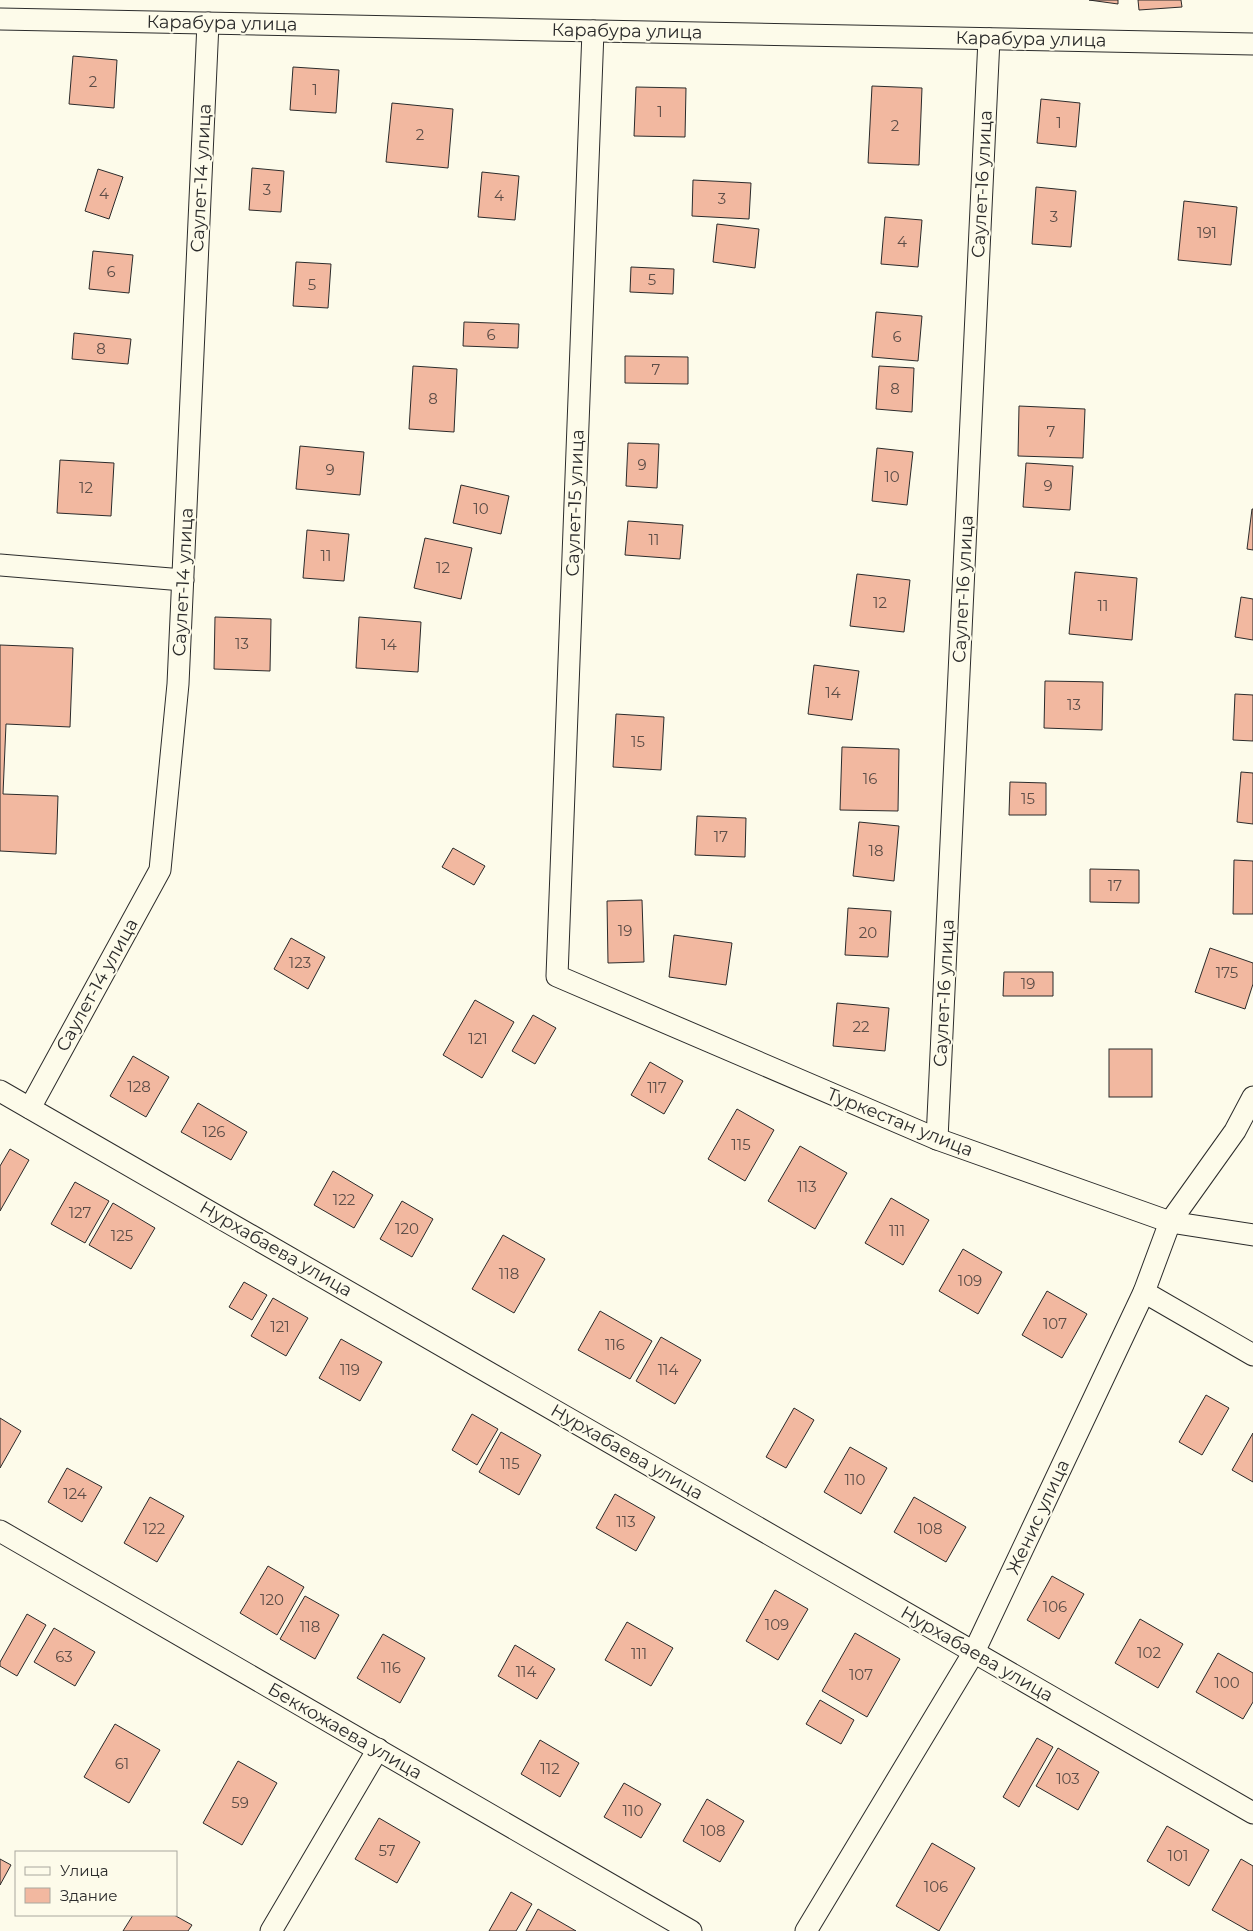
<svg xmlns="http://www.w3.org/2000/svg" width="1253" height="1931" font-family="Montserrat,sans-serif">
<style>
.building{fill:#f2b8a0;stroke:#2b2b2b}
.lines{fill:none;stroke-linecap:round;stroke-linejoin:round}
.street-casing{stroke:#2b2b2b;stroke-width:23}
.street{stroke:#fdfbea;stroke-width:21}
.labels{text-anchor:middle;stroke-width:4;stroke-linejoin:round;paint-order:stroke}
.number-label{font-size:15px;fill:#5d4e48}
.street-label{font-size:18px;fill:#2b2b2b;stroke:#fdfbea}
</style>
<rect width="100%" height="100%" fill="#fdfbea"/>
<g class="building">
<polygon points="1089,0 1118,0 1118,4"/>
<polygon points="1138,0 1181,0 1182,7 1139,10"/>
<polygon points="73,56 117,60 114,108 69,104"/>
<polygon points="293,67 339,70 336,113 290,110"/>
<polygon points="872,86 922,88 919,165 868,163"/>
<polygon points="636,87 686,88 685,137 634,136"/>
<polygon points="1041,99 1080,103 1076,147 1037,143"/>
<polygon points="392,103 453,109 448,168 386,162"/>
<polygon points="252,168 284,171 281,212 249,210"/>
<polygon points="98,169 123,177 109,219 85,211"/>
<polygon points="482,172 519,176 515,220 478,217"/>
<polygon points="693,180 751,183 749,219 692,216"/>
<polygon points="1036,187 1076,191 1071,247 1032,244"/>
<polygon points="1184,201 1237,207 1231,265 1178,260"/>
<polygon points="885,217 922,220 918,267 881,264"/>
<polygon points="717,224 759,229 755,268 713,262"/>
<polygon points="93,251 133,255 129,293 89,289"/>
<polygon points="296,262 331,264 328,308 293,306"/>
<polygon points="631,267 674,269 673,294 630,292"/>
<polygon points="876,312 922,316 918,361 872,357"/>
<polygon points="464,322 519,324 518,348 463,346"/>
<polygon points="74,333 131,339 128,364 72,359"/>
<polygon points="625,356 688,357 688,384 625,383"/>
<polygon points="413,366 457,369 454,432 409,429"/>
<polygon points="879,366 914,368 912,412 876,409"/>
<polygon points="1019,406 1085,409 1083,458 1018,456"/>
<polygon points="628,443 659,444 657,488 626,486"/>
<polygon points="300,446 364,452 360,495 296,489"/>
<polygon points="877,448 913,452 907,505 872,501"/>
<polygon points="60,460 114,463 111,516 57,513"/>
<polygon points="1026,463 1073,466 1070,510 1023,507"/>
<polygon points="461,485 509,496 501,534 453,523"/>
<polygon points="1252,509 1253,509 1253,550 1247,549"/>
<polygon points="628,521 683,525 680,559 625,555"/>
<polygon points="307,530 349,534 344,581 303,578"/>
<polygon points="425,538 472,548 461,599 414,588"/>
<polygon points="1075,572 1137,578 1132,640 1069,634"/>
<polygon points="857,574 910,580 904,632 850,626"/>
<polygon points="1241,597 1253,599 1253,640 1235,637"/>
<polygon points="215,617 271,619 270,671 214,669"/>
<polygon points="359,617 421,622 418,672 356,668"/>
<polygon points="0,645 73,648 70,727 6,724 3,794 58,796 56,854 0,851"/>
<polygon points="814,665 859,671 852,720 808,714"/>
<polygon points="1045,681 1103,682 1102,730 1044,728"/>
<polygon points="1235,694 1253,695 1253,741 1233,740"/>
<polygon points="616,714 664,717 661,770 613,767"/>
<polygon points="842,747 899,749 898,811 840,810"/>
<polygon points="1241,772 1253,773 1253,824 1237,822"/>
<polygon points="1010,782 1046,783 1046,815 1009,815"/>
<polygon points="697,816 746,818 745,857 695,855"/>
<polygon points="859,822 899,826 894,881 853,876"/>
<polygon points="453,848 485,866 474,885 442,867"/>
<polygon points="1234,860 1253,861 1253,914 1233,914"/>
<polygon points="1090,869 1139,870 1139,903 1090,902"/>
<polygon points="642,900 644,962 608,963 607,901"/>
<polygon points="848,908 891,911 888,957 845,955"/>
<polygon points="674,935 732,943 726,985 669,977"/>
<polygon points="291,938 325,957 308,989 274,969"/>
<polygon points="1210,948 1253,963 1253,984 1245,1009 1195,992"/>
<polygon points="1004,972 1053,972 1053,996 1003,996"/>
<polygon points="475,1000 514,1022 482,1078 443,1055"/>
<polygon points="837,1003 889,1008 885,1051 833,1046"/>
<polygon points="533,1015 556,1028 535,1064 512,1051"/>
<rect x="1109" y="1049" width="43" height="48"/>
<polygon points="133,1056 169,1077 146,1117 110,1096"/>
<polygon points="650,1062 683,1081 664,1114 631,1095"/>
<polygon points="198,1103 247,1132 231,1160 181,1132"/>
<polygon points="737,1109 774,1130 745,1181 708,1159"/>
<polygon points="800,1146 847,1173 815,1229 768,1201"/>
<polygon points="10,1149 29,1160 0,1211 0,1166"/>
<polygon points="333,1171 373,1195 354,1228 314,1205"/>
<polygon points="75,1182 109,1201 85,1243 51,1224"/>
<polygon points="891,1198 929,1220 903,1265 865,1243"/>
<polygon points="402,1201 433,1219 412,1257 380,1239"/>
<polygon points="113,1203 155,1228 131,1269 89,1245"/>
<polygon points="503,1235 545,1259 514,1313 472,1289"/>
<polygon points="963,1249 1002,1272 978,1314 939,1291"/>
<polygon points="244,1282 267,1295 252,1320 229,1307"/>
<polygon points="1047,1291 1087,1314 1062,1358 1022,1335"/>
<polygon points="273,1298 308,1318 286,1356 251,1336"/>
<polygon points="600,1311 652,1341 630,1379 578,1350"/>
<polygon points="661,1337 701,1360 675,1404 636,1381"/>
<polygon points="341,1339 382,1362 360,1401 319,1378"/>
<polygon points="1206,1395 1229,1408 1202,1455 1179,1442"/>
<polygon points="794,1408 814,1420 786,1468 766,1457"/>
<polygon points="472,1414 498,1429 477,1465 452,1450"/>
<polygon points="0,1418 21,1431 0,1468"/>
<polygon points="501,1432 541,1455 519,1495 479,1472"/>
<polygon points="1253,1433 1253,1482 1232,1470"/>
<polygon points="850,1447 887,1468 861,1514 824,1492"/>
<polygon points="67,1468 102,1487 82,1522 48,1502"/>
<polygon points="615,1494 655,1517 636,1551 596,1528"/>
<polygon points="150,1497 184,1516 157,1562 124,1543"/>
<polygon points="914,1497 966,1527 946,1562 894,1532"/>
<polygon points="268,1566 304,1587 277,1635 240,1613"/>
<polygon points="1052,1576 1084,1594 1059,1639 1027,1620"/>
<polygon points="775,1590 808,1609 778,1660 746,1641"/>
<polygon points="305,1596 339,1615 315,1659 280,1639"/>
<polygon points="27,1614 46,1625 17,1676 0,1666 0,1662"/>
<polygon points="1140,1619 1183,1644 1158,1688 1115,1663"/>
<polygon points="627,1622 673,1648 651,1686 605,1660"/>
<polygon points="54,1628 95,1652 75,1686 34,1662"/>
<polygon points="855,1633 900,1659 867,1717 822,1691"/>
<polygon points="383,1634 425,1658 400,1703 357,1678"/>
<polygon points="515,1645 555,1669 537,1699 498,1676"/>
<polygon points="1218,1653 1253,1673 1253,1702 1243,1719 1196,1692"/>
<polygon points="820,1700 854,1720 841,1744 806,1724"/>
<polygon points="115,1724 160,1750 129,1803 84,1777"/>
<polygon points="1037,1738 1053,1747 1019,1807 1003,1797"/>
<polygon points="540,1740 579,1763 560,1797 521,1774"/>
<polygon points="1058,1748 1099,1772 1078,1810 1036,1786"/>
<polygon points="238,1761 277,1783 242,1845 203,1823"/>
<polygon points="624,1783 661,1804 641,1838 604,1817"/>
<polygon points="707,1799 744,1821 720,1862 683,1841"/>
<polygon points="379,1818 420,1842 397,1883 355,1859"/>
<polygon points="1167,1826 1209,1850 1189,1886 1147,1861"/>
<polygon points="932,1843 975,1868 939,1931 896,1906"/>
<polygon points="0,1859 11,1865 0,1885"/>
<polygon points="1241,1859 1253,1866 1253,1931 1249,1931 1212,1910"/>
<polygon points="511,1892 532,1904 516,1931 489,1931"/>
<polygon points="538,1909 576,1931 526,1931"/>
<polygon points="133,1915 174,1915 192,1925 188,1931 123,1931"/>
</g>
<g class="lines">
<defs>
<g id="street">
<polyline points="0,19 1253,44"/>
<polyline points="593,31 557,976 937,1139 1170,1222 1253,1235"/>
<polyline points="0,565 183,580"/>
<polyline points="0,1091 1253,1813"/>
<polyline points="30,1108 160,870 178,684 208,23"/>
<polyline points="937,1139 989,39"/>
<polyline points="1144,1292 1253,1355"/>
<polyline points="0,1531 691,1931"/>
<polyline points="271,1931 378,1749"/>
<polyline points="806,1931 974,1652 1144,1292 1170,1222 1235,1131 1253,1097"/>
</g>
</defs>
<use href="#street" class="street-casing"/>
<use href="#street" class="street"/>
</g>
<g class="labels">
<g class="number-label">
<text x="93" y="87">2</text>
<text x="315" y="95">1</text>
<text x="660" y="117">1</text>
<text x="1059" y="128">1</text>
<text x="895" y="131">2</text>
<text x="420" y="140">2</text>
<text x="267" y="195">3</text>
<text x="104" y="199">4</text>
<text x="499" y="201">4</text>
<text x="722" y="204">3</text>
<text x="1054" y="222">3</text>
<text x="1207" y="238">191</text>
<text x="902" y="247">4</text>
<text x="111" y="277">6</text>
<text x="652" y="285">5</text>
<text x="312" y="290">5</text>
<text x="491" y="340">6</text>
<text x="897" y="342">6</text>
<text x="101" y="354">8</text>
<text x="656" y="375">7</text>
<text x="895" y="394">8</text>
<text x="433" y="404">8</text>
<text x="1051" y="437">7</text>
<text x="642" y="470">9</text>
<text x="330" y="475">9</text>
<text x="892" y="482">10</text>
<text x="1048" y="491">9</text>
<text x="86" y="493">12</text>
<text x="481" y="514">10</text>
<text x="654" y="545">11</text>
<text x="326" y="561">11</text>
<text x="443" y="573">12</text>
<text x="880" y="608">12</text>
<text x="1103" y="611">11</text>
<text x="242" y="649">13</text>
<text x="389" y="650">14</text>
<text x="833" y="698">14</text>
<text x="1074" y="710">13</text>
<text x="638" y="747">15</text>
<text x="870" y="784">16</text>
<text x="1028" y="804">15</text>
<text x="721" y="842">17</text>
<text x="876" y="856">18</text>
<text x="1115" y="891">17</text>
<text x="625" y="936">19</text>
<text x="868" y="938">20</text>
<text x="300" y="968">123</text>
<text x="1227" y="978">175</text>
<text x="1028" y="989">19</text>
<text x="861" y="1032">22</text>
<text x="478" y="1044">121</text>
<text x="139" y="1092">128</text>
<text x="657" y="1093">117</text>
<text x="214" y="1137">126</text>
<text x="741" y="1150">115</text>
<text x="807" y="1192">113</text>
<text x="344" y="1205">122</text>
<text x="80" y="1218">127</text>
<text x="407" y="1234">120</text>
<text x="897" y="1236">111</text>
<text x="122" y="1241">125</text>
<text x="509" y="1279">118</text>
<text x="970" y="1286">109</text>
<text x="1055" y="1329">107</text>
<text x="280" y="1332">121</text>
<text x="615" y="1350">116</text>
<text x="350" y="1375">119</text>
<text x="668" y="1375">114</text>
<text x="510" y="1469">115</text>
<text x="855" y="1485">110</text>
<text x="75" y="1499">124</text>
<text x="626" y="1527">113</text>
<text x="154" y="1534">122</text>
<text x="930" y="1534">108</text>
<text x="272" y="1605">120</text>
<text x="1055" y="1612">106</text>
<text x="777" y="1630">109</text>
<text x="310" y="1632">118</text>
<text x="1149" y="1658">102</text>
<text x="639" y="1659">111</text>
<text x="64" y="1662">63</text>
<text x="391" y="1673">116</text>
<text x="526" y="1677">114</text>
<text x="861" y="1680">107</text>
<text x="1227" y="1688">100</text>
<text x="122" y="1769">61</text>
<text x="550" y="1774">112</text>
<text x="1068" y="1784">103</text>
<text x="240" y="1808">59</text>
<text x="633" y="1816">110</text>
<text x="713" y="1836">108</text>
<text x="387" y="1856">57</text>
<text x="1178" y="1861">101</text>
<text x="936" y="1892">106</text>
</g>
<g class="street-label">
<text transform="translate(222 23) rotate(1)" y="6">Карабура улица</text>
<text transform="translate(627 31) rotate(1)" y="6">Карабура улица</text>
<text transform="translate(1031 39) rotate(1)" y="6">Карабура улица</text>
<text transform="translate(201 178) rotate(-87)" y="6">Саулет-14 улица</text>
<text transform="translate(982 184) rotate(-87)" y="6">Саулет-16 улица</text>
<text transform="translate(575 503) rotate(-88)" y="6">Саулет-15 улица</text>
<text transform="translate(183 582) rotate(-87)" y="6">Саулет-14 улица</text>
<text transform="translate(963 589) rotate(-87)" y="6">Саулет-16 улица</text>
<text transform="translate(97 985) rotate(-61)" y="6">Саулет-14 улица</text>
<text transform="translate(944 993) rotate(-87)" y="6">Саулет-16 улица</text>
<text transform="translate(900 1122) rotate(22)" y="6">Туркестан улица</text>
<text transform="translate(276 1249) rotate(30)" y="6">Нурхабаева улица</text>
<text transform="translate(627 1452) rotate(30)" y="6">Нурхабаева улица</text>
<text transform="translate(1038 1517) rotate(-65)" y="6">Женис улица</text>
<text transform="translate(977 1654) rotate(30)" y="6">Нурхабаева улица</text>
<text transform="translate(345 1731) rotate(30)" y="6">Беккожаева улица</text>
</g>
</g>
<rect x="15" y="1851" width="162" height="65" fill="#fdfbea" stroke="#a9a89e"/>
<rect x="25" y="1867" width="25" height="8" fill="#fdfbea" stroke="#a9a89e"/>
<text x="60" y="1876" font-size="15" fill="#2b2b2b">Улица</text>
<rect x="25" y="1888" width="25" height="15" fill="#f2b8a0" stroke="#a9a89e"/>
<text x="60" y="1901" font-size="15" fill="#2b2b2b">Здание</text>
</svg>
